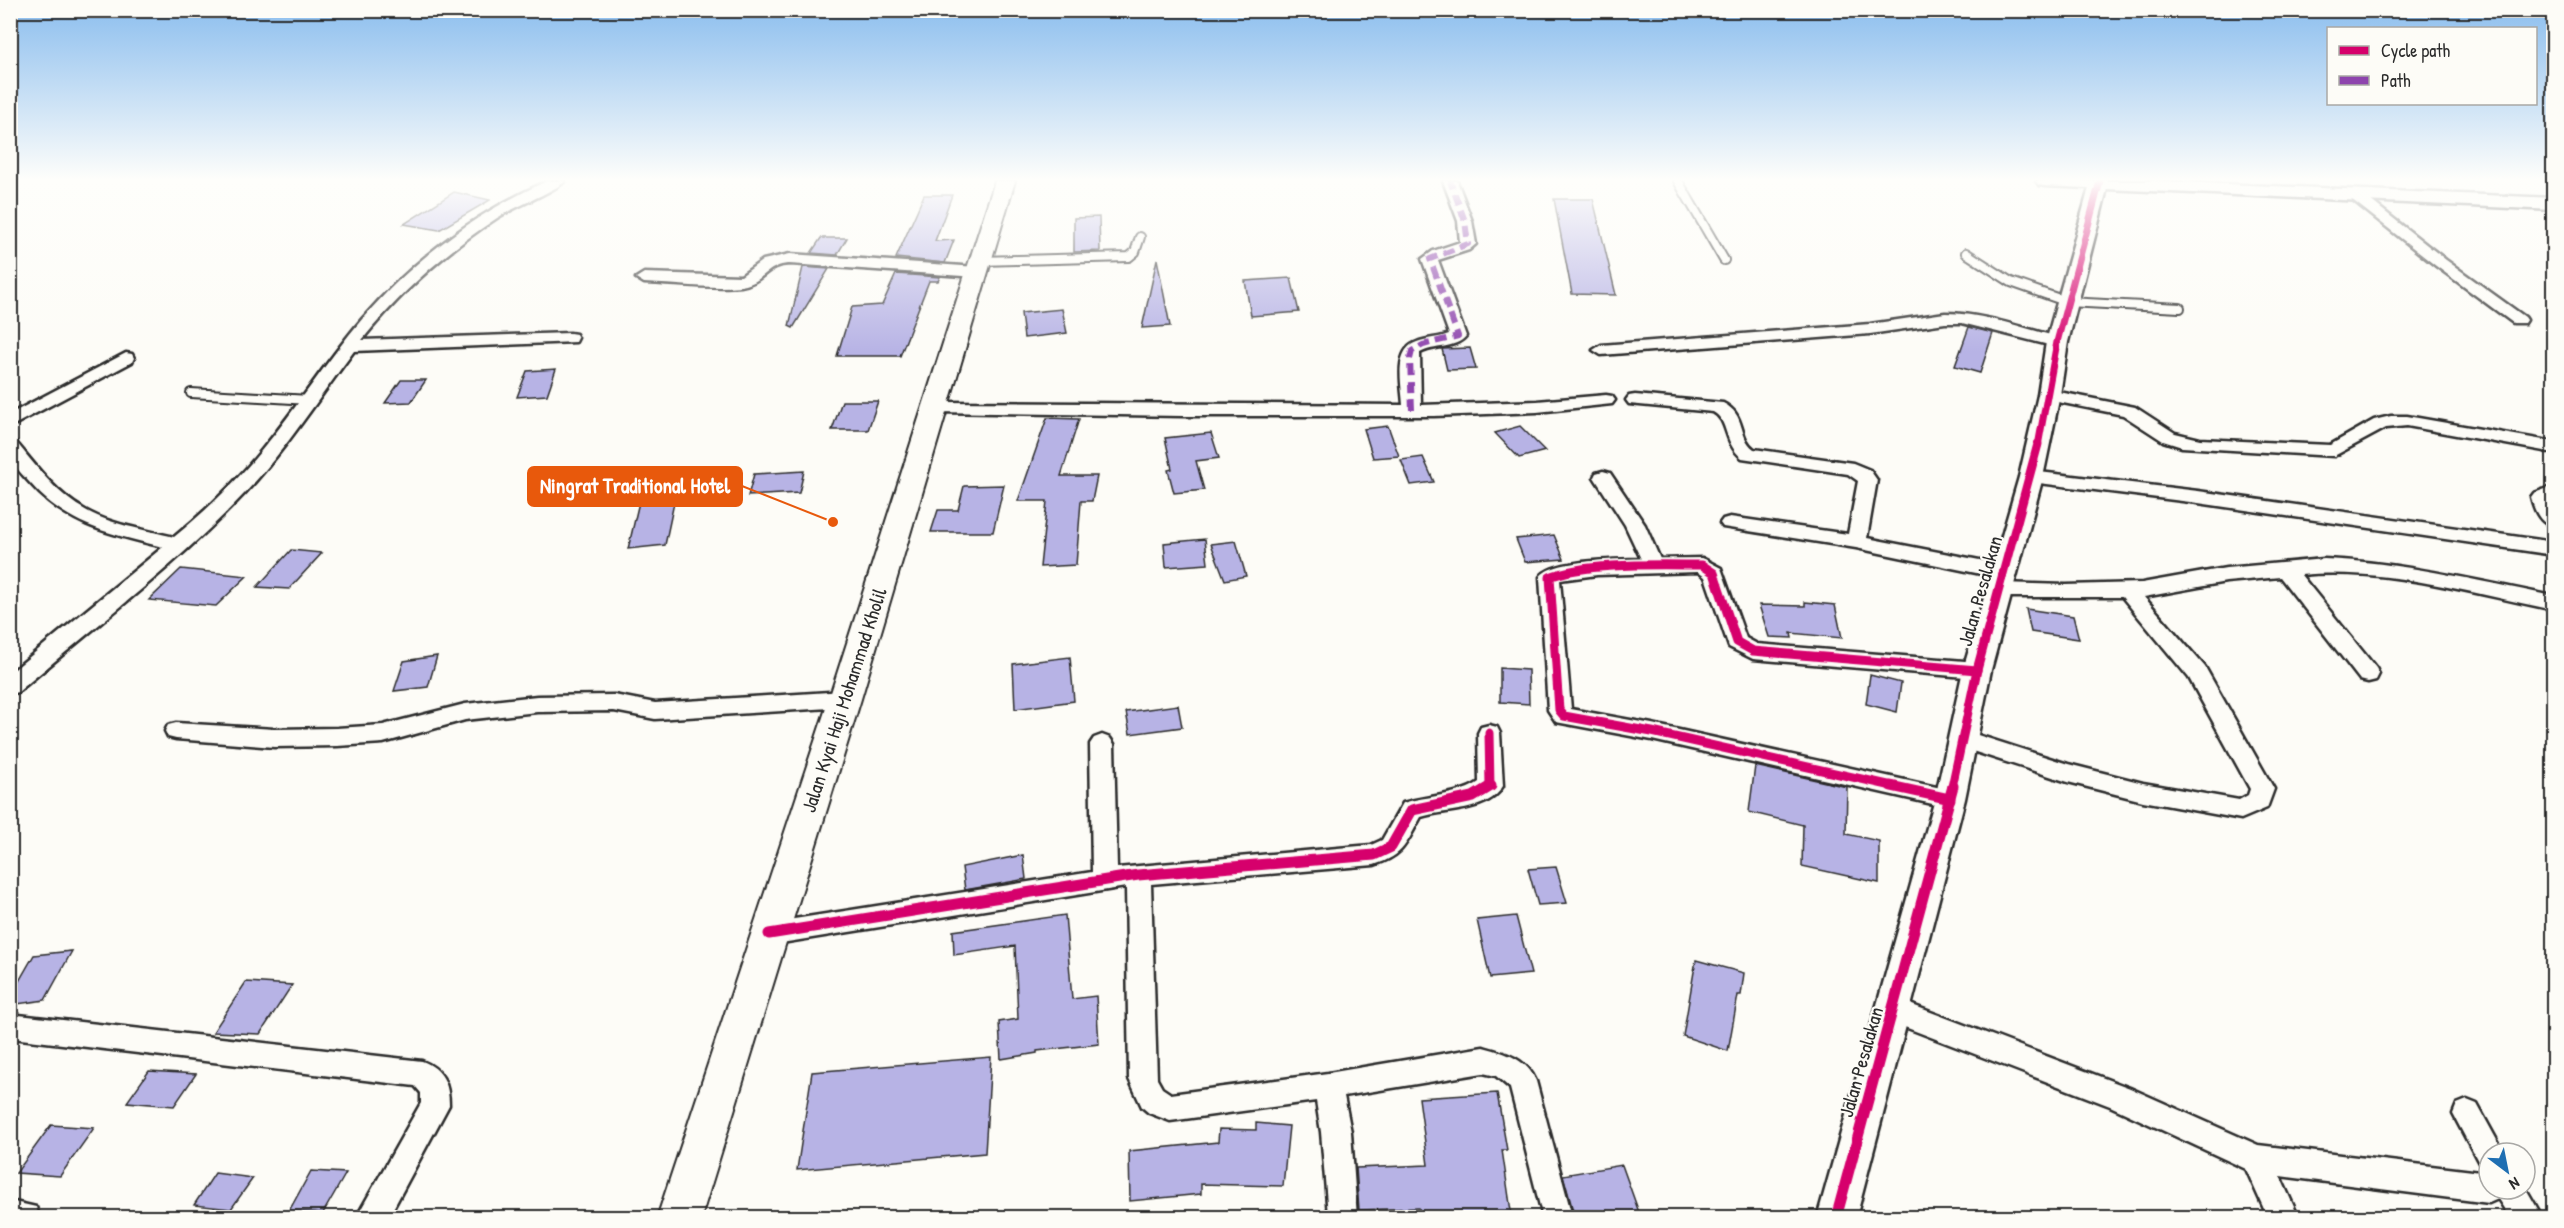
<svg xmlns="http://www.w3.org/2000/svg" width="2564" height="1228" font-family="'Patrick Hand',sans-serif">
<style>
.building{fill:#b7b3e5;stroke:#2b2b2b;stroke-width:1.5}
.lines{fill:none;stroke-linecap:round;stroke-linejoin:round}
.service-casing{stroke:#2b2b2b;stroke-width:12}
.minor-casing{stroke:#2b2b2b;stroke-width:5}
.tertiary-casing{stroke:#2b2b2b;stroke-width:5}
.secondary-casing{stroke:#2b2b2b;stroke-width:4}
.service{stroke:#fdfcf7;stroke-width:8}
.minor{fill:#fdfcf7;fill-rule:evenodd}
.tertiary{fill:#fdfcf7;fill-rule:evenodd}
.secondary{fill:#fdfcf7;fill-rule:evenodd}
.quiet{stroke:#8e44ad;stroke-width:6;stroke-dasharray:11 6;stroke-linecap:butt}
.cycleway-far2-casing{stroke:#fdfcf7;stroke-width:10}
.cycleway-far1-casing{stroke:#fdfcf7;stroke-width:13}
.cycleway-casing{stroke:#fdfcf7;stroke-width:15}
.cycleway-far2{stroke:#d6006c;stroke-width:7}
.cycleway-far1{stroke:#d6006c;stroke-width:9}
.cycleway{stroke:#d6006c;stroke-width:11}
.labels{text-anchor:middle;stroke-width:4.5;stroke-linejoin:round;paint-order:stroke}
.street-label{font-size:20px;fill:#2b2b2b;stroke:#fdfcf7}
.leader{fill:none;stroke:#e8590c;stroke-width:2}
.callout-dot{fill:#e8590c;stroke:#fdfcf7;stroke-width:2}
.callout{fill:#e8590c;stroke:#e8590c;stroke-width:2}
.callout-label{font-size:21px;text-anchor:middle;font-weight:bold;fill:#fff}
</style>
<rect width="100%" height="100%" fill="#fdfcf7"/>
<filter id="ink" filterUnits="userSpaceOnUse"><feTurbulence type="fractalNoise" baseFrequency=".0167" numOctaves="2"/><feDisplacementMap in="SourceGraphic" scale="12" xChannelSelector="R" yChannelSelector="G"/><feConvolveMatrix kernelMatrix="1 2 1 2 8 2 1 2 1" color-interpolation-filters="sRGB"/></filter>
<g filter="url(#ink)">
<g class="building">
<polygon points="454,192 490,200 439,230 404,224"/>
<polygon points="924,195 952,195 935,241 954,240 945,263 896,258"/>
<polygon points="1554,199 1593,199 1616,295 1572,294"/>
<polygon points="1099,217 1100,251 1074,252 1074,218"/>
<polygon points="821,238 847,238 837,255 811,253"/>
<polygon points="1157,259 1170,326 1142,328"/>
<polygon points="803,267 829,269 793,328 789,326"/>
<polygon points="896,274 940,277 938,281 929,281 900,356 837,356 852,307 882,305"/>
<polygon points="1291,278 1299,312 1251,316 1245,281"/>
<polygon points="1062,309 1067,333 1024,338 1021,313"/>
<polygon points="1969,327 1993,333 1980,373 1955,366"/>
<polygon points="1470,348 1476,369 1447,370 1442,349"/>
<polygon points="556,369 547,395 517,397 527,371"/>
<polygon points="401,380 426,380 411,402 385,403"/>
<polygon points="842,401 878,401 868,430 832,430"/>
<polygon points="1047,418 1079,419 1061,476 1097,476 1092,501 1081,501 1076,565 1040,567 1047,501 1018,501"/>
<polygon points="1388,426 1399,456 1373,458 1364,429"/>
<polygon points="1520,426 1545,451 1519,458 1495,433"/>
<polygon points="1211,433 1219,458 1196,461 1204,490 1174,493 1168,470 1172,469 1165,438"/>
<polygon points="1423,457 1434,482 1411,485 1401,460"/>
<polygon points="804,471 799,493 748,496 754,474"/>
<polygon points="1004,485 993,532 931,532 938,510 958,510 964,486"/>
<polygon points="675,498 665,545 628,549 639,502"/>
<polygon points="1554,535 1564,559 1525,562 1516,539"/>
<polygon points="1205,539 1208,564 1166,567 1164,543"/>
<polygon points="1236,541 1246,576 1225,580 1211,544"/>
<polygon points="291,550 322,553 289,589 257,587"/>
<polygon points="181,569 247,576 216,606 149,600"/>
<polygon points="1805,602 1835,605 1842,638 1791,633 1792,638 1769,637 1759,605 1805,606"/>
<polygon points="2026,609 2073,616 2079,639 2031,632"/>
<polygon points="437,656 428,687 394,691 404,661"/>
<polygon points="1070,657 1074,701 1015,709 1013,664"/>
<polygon points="1500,668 1528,670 1529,704 1500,702"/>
<polygon points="1870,675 1901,683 1897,712 1866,704"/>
<polygon points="1178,705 1182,727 1130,734 1126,712"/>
<polygon points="1755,766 1847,787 1846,834 1879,841 1879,883 1802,866 1803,825 1749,812"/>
<polygon points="1023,855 1026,879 965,890 962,867"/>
<polygon points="1556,867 1567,903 1538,905 1528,869"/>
<polygon points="1065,915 1072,999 1096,996 1099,1044 1037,1051 1037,1053 1001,1059 999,1022 1018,1019 1015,946 954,955 953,931"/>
<polygon points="1516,916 1531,974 1490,978 1477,920"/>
<polygon points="72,951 45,1000 10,1005 10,997 34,955"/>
<polygon points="1696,960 1744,973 1741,995 1738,995 1728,1051 1683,1036"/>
<polygon points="246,982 292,985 260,1034 213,1032"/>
<polygon points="991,1057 985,1153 797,1170 812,1072"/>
<polygon points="149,1071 196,1074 174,1106 127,1102"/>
<polygon points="1497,1093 1507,1150 1502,1150 1512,1218 1420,1218 1419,1208 1359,1210 1356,1168 1428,1165 1419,1098"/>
<polygon points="1256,1123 1289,1126 1283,1186 1201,1184 1201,1194 1130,1201 1129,1151 1218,1142 1219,1129 1256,1130"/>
<polygon points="51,1125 94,1128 60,1176 16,1173"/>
<polygon points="1622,1165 1641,1218 1575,1218 1563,1175"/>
<polygon points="311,1171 346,1173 323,1213 289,1211"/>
<polygon points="215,1173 253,1178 231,1209 194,1205"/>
</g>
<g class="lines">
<defs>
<g id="service">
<polyline points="1678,181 1724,260"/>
<polyline points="1966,253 2011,282 2068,302 2180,308"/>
<polyline points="980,261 1129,257 1135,252 1140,237"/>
<polyline points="191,393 309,400"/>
</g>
<g id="minor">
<path d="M547,181H565C557,190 512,208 497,218C445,252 401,292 362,340L570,333L576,334L578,338L576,342L354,351C318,399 286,449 245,493C178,564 93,628 18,692L10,694V673L163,547C111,534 68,526 31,484C16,467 10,465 10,441L16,442C36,466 55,492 82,508C109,525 144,529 174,537C206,511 235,483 261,451C297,408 327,360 363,318C415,258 476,213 547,181Z"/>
<path d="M1443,181H1457L1472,221L1476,244L1469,250L1438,260L1466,336C1456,349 1434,345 1420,353L1421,405L1537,401L1606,395L1612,396L1615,400L1612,404L1537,412L1434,416H1182L936,412L930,411L927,407L930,403L936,402L1403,405C1402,385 1393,350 1417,342C1427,338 1439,338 1449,334L1422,259L1433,251L1460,242L1458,221Z"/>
<polygon points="2355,191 2360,192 2446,260 2525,317 2527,320 2525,323 2513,323 2436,266 2350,198 2348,195"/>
<path d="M790,254L977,267L985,272L977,277L790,264C767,264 763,283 741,286C711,289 675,284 644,283L636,278L644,273L741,276L763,260Z"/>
<path d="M1945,313C1984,313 2025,329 2063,338L2065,342L2057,347L1962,323H1945L1870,334L1601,355L1593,350L1601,345L1870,324Z"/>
<polygon points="126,353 132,354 134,358 132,362 10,427 10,414"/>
<polygon points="2049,390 2135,407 2175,433 2200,439 2330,445 2374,420 2391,416 2407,416 2554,442 2554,453 2407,426 2386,428 2334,456 2182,447 2163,441 2123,415 2043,399 2040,395 2043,391"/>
<path d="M1635,395L1723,403C1747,415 1737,436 1754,449L1853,463L1870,470L1877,480L1867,538L2005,565L2012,567L2015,572L2012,577L2005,579L1856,548L1723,527L1720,523L1723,519L1730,517L1848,534L1858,481L1848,474L1742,458C1723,443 1729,420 1713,412L1629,404L1626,400L1629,396Z"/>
<path d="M1603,471L1610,473L1645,525L1660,559L1702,558L1721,568L1746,638L1757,644L1977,662L1985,665L1988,670L1985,675L1977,678L1753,659L1729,647L1705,577L1698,572L1597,575L1560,580L1571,709L1652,724L1950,790L1958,792L1962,799L1958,806L1950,808L1652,740L1556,722L1548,710L1540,577C1551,559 1619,560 1641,559L1625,525L1594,477L1596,473Z"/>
<polygon points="2031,471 2198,491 2554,542 2554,555 2198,503 2024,481 2022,477 2024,473"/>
<path d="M2554,486V499L2551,500L2554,527C2540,524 2534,510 2531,497L2534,493Z"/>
<path d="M2324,559C2401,562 2478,581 2554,596V610C2471,593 2385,567 2301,575L2376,668L2379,674L2376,680L2368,682L2360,680L2280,577L2226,582L2144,597L2205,667L2274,789L2267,808L2241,819L2143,801L2068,782L1954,745L1951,739L1954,733L1962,730L2068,764L2143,783L2239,800L2248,795L2250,789L2189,678L2122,597H2000L1993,595L1990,590L1993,585L2000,583L2066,585L2142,583L2226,568Z"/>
<polygon points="845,691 853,693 856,699 853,705 845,707 655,719 614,711 537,712 465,720 383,743 337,746 274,747 176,739 168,737 165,731 168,725 176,723 274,729 337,728 383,725 465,704 537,696 614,695 655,703"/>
<path d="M1489,725L1497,727L1500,733L1503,786C1488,813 1446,809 1421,817C1406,843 1405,855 1374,865L1151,884L1157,1079L1162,1088L1171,1094L1328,1073L1483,1047C1505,1053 1526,1058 1536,1081L1570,1209L1567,1218H1543L1510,1088L1496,1076L1483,1073L1344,1096L1351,1132L1357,1218H1329L1328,1215L1321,1132L1316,1101L1170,1121L1149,1113L1142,1107L1129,1079L1126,887L769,945L760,942L756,934L760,926L769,923L1092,872L1090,744L1094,738L1102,735L1110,738L1114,744L1117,868L1371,845L1382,840L1403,803C1426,796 1462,795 1479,782L1478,733L1481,727Z"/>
<polygon points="1894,998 2130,1088 2258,1145 2489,1173 2489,1189 2525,1189 2525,1187 2543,1218 2510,1218 2498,1199 2489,1203 2280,1176 2299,1218 2268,1218 2246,1169 2110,1106 1884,1019 1880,1010 1884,1001"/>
<path d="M10,1014L422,1061C443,1069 449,1084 449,1105L388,1218H356L421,1103V1093L415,1086L12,1038Z"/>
<polygon points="2467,1100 2477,1104 2504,1153 2489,1153 2489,1167 2479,1163 2453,1114 2457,1104"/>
<polygon points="10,1201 36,1207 40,1218 10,1218"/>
</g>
<polygon id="tertiary" points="2036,181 2156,181 2554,198 2554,210 2107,189 2068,342 2060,395 2043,477 1991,670 1965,799 1856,1218 1817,1218 1935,799 1963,670 2019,477 2038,395 2046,342 2089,188 2045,186 2039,185"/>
<polygon id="secondary" points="995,181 1015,181 861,699 701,1218 657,1218 829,699"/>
</defs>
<use href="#service" class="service-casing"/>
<use href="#minor" class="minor-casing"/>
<use href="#tertiary" class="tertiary-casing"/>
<use href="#secondary" class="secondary-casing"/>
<use href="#service" class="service"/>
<use href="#minor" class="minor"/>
<use href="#tertiary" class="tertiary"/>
<use href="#secondary" class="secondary"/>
<polyline class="quiet" points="1412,410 1410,359 1412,351 1423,345 1458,336 1430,259 1468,244 1465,221 1450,181"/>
<defs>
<polyline id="cycleway-far2" points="2038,446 2057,342 2100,181"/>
<g id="cycleway-far1">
<polyline points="1489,733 1490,787"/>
<path d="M1897,787L1652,732L1564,716L1559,710L1550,577C1585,562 1662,565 1702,565L1714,573L1737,642L1753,651L1977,670"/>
<polyline points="1952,787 1977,670 2038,444"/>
</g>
<g id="cycleway">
<polyline points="1891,786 1950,799"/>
<polyline points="769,934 1138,875 1374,855 1391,847 1412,810 1473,797 1491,786"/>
<polyline points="1836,1218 1953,786"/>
</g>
</defs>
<use href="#cycleway-far2" class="cycleway-far2-casing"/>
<use href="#cycleway-far1" class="cycleway-far1-casing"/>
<use href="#cycleway" class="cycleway-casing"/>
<use href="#cycleway-far2" class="cycleway-far2"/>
<use href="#cycleway-far1" class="cycleway-far1"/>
<use href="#cycleway" class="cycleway"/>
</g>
</g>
<linearGradient id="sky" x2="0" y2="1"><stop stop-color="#8abdee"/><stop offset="0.51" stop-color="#fefefb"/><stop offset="1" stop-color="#fefefb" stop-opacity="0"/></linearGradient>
<rect width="2564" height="352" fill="url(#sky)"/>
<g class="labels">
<g class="street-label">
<text transform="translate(1980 591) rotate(-74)" y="7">Jalan Pesalakan</text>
<text transform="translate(844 700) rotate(-72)" y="7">Jalan Kyai Haji Mohammad Kholil</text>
<text transform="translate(1861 1062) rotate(-74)" y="7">Jalan Pesalakan</text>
</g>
</g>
<path class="leader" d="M833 522L742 486"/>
<circle class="callout-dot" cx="833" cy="522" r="6"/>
<rect class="callout" x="528" y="467" width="214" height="39" rx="6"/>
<g class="callout-label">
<text x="635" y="493">Ningrat Traditional Hotel</text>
</g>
<rect width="2564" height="1228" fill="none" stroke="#fdfcf7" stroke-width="36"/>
<rect x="18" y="18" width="2528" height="1192" fill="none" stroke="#2b2b2b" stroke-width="2" filter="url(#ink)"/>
<rect x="2327" y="27" width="210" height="78" fill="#fdfcf7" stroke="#a9a8a5" stroke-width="1.5"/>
<rect x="2339" y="46" width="30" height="9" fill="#d6006c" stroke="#a9a8a5" stroke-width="1.5"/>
<text x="2381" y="57" font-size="18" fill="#2b2b2b">Cycle path</text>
<rect x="2339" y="76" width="30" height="9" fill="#8e44ad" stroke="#a9a8a5" stroke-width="1.5"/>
<text x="2381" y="87" font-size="18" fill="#2b2b2b">Path</text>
<g transform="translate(2507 1171) rotate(148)"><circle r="28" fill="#fdfcf7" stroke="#a9a8a5" stroke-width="1.5"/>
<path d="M0-4.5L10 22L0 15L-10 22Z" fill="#1f6fb2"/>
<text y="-9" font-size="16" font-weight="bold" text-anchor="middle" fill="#2b2b2b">N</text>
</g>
</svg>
